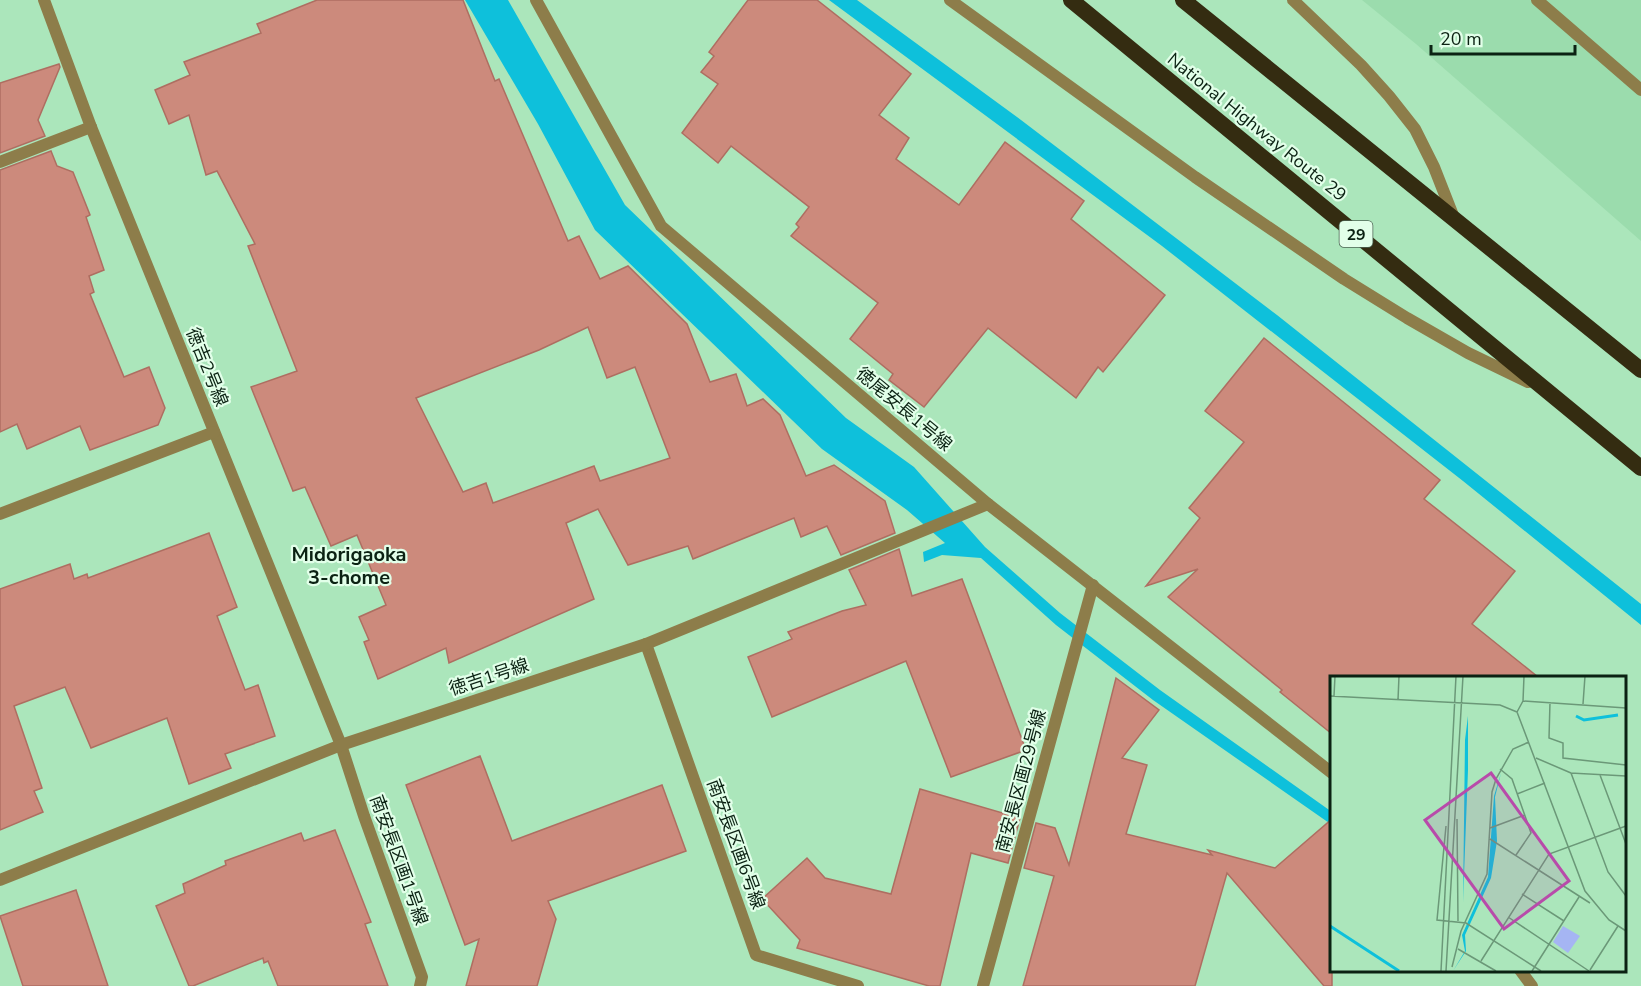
<svg xmlns="http://www.w3.org/2000/svg" width="1641" height="986" font-family="'Nunito Sans','Noto Sans JP',sans-serif">
<style>
.built{fill:#9bdcad}
.water{fill:#0ec0db}
.building{fill:#cc8a7c;stroke:#ae6e61;stroke-width:1.5;fill-rule:evenodd}
.lines{fill:none;stroke-linecap:round;stroke-linejoin:round}
.service{stroke:#8d7d4a;stroke-width:12}
.minor{stroke:#8d7d4a;stroke-width:12}
.trunk{stroke:#342c11;stroke-width:16}
.labels{text-anchor:middle;stroke-width:4.5;stroke-linejoin:round;paint-order:stroke}
.shield{fill:#e2ffe9;stroke:#4c6453;stroke-width:1.5}
.shield-label{font-size:16px;font-weight:bold;fill:#0b2213}
.street-label{font-size:18px;fill:#0b2213;stroke:#e2ffe9}
.neighbourhood-label{font-size:20px;font-weight:bold;fill:#0b2213;stroke:#e2ffe9}
.inset-river{fill:none;stroke:#0ec0db;stroke-width:3}
.inset-road{fill:none;stroke:#6b9878;stroke-width:1.5}
.view{fill:#b84baa;fill-opacity:0.15;stroke:#b84baa;stroke-width:3}
.inset-edge{fill:none;stroke:#0b2213;stroke-width:3}
</style>
<rect width="100%" height="100%" fill="#abe6bb"/>
<polygon class="built" points="1362,0 1641,0 1641,241 1416,44"/>
<g class="water">
<polygon points="465,0 508,0 625,205 846,418 914,467 985,547 1060,613 1160,690 1332,812 1332,825 1153,700 1056,625 981,558 942,555 924,562 923,552 945,543 907,510 822,449 595,230 538,124"/>
<polygon points="829,0 857,0 1021,120 1277,315 1641,604 1641,625 1463,481 1162,246"/>
</g>
<g class="building">
<path d="M317,0H463L495,81L499,79L568,241L579,236L600,279L628,266L687,324L710,382L736,374L747,406L763,399L780,415L806,476L834,465L885,501L895,533L841,555L827,526L801,537L794,518L693,559L688,546L628,565L598,509L566,523L594,599L449,663L446,648L378,679L364,642L369,640L359,617L386,605L357,535L331,546L305,487L293,491L251,387L297,371L248,246L255,244L217,171L206,175L189,115L169,124L155,90L190,75L184,62L261,33L257,24ZM588,327L607,378L635,367L670,458L600,481L594,466L493,503L486,483L463,492L416,398L539,350Z"/>
<polygon points="748,0 817,0 911,74 879,115 909,138 896,159 959,205 1005,142 1084,201 1071,219 1165,295 1103,372 1098,367 1076,398 988,328 924,407 889,380 893,374 850,339 878,303 791,236 799,227 796,224 809,207 731,146 718,163 682,133 718,84 701,72 714,56 709,52"/>
<polygon points="59,64 60,67 38,120 45,136 0,153 0,83"/>
<polygon points="51,151 57,166 73,172 90,215 86,217 104,270 89,276 94,292 90,294 124,377 149,367 165,408 158,425 90,450 80,426 27,449 17,424 0,432 0,170"/>
<polygon points="1264,338 1440,480 1424,499 1515,571 1472,624 1538,677 1332,677 1332,734 1280,692 1282,690 1168,597 1198,569 1146,586 1200,518 1189,508 1244,442 1205,411"/>
<polygon points="209,533 237,607 217,616 245,690 258,685 275,736 225,754 231,768 189,784 167,718 91,748 65,687 14,706 42,788 34,791 43,812 0,830 0,589 70,564 74,579 87,574 88,578"/>
<polygon points="899,549 912,596 962,579 1026,750 951,777 906,661 772,717 748,657 792,639 788,632 842,611 866,605 849,570"/>
<polygon points="1116,678 1159,710 1122,758 1147,765 1126,834 1212,855 1208,850 1275,868 1332,819 1332,986 1324,986 1227,873 1195,986 1023,986 1054,876 1024,868 1036,823 1055,828 1069,865"/>
<polygon points="480,756 512,841 662,785 686,851 548,901 556,919 537,986 466,986 479,939 465,945 406,785"/>
<polygon points="920,789 1020,818 1008,863 971,853 940,986 929,986 797,948 800,940 762,899 807,858 825,878 891,894"/>
<polygon points="335,830 371,922 365,924 388,986 278,986 268,961 264,963 263,958 193,986 189,986 156,906 185,893 183,884 226,865 225,861 301,833 304,841"/>
<polygon points="76,890 108,986 23,986 0,916"/>
</g>
<g class="lines">
<polyline class="service" points="1537,0 1641,90"/>
<g class="minor">
<polyline points="44,0 91,127 341,745 364,816 422,977 420,986"/>
<polyline points="536,0 661,226 988,504 1332,773"/>
<polyline points="950,0 1195,177 1344,279 1407,318 1468,353 1528,382"/>
<polyline points="1293,0 1361,65 1389,96 1415,129 1434,167 1454,218"/>
<polyline points="0,162 91,127"/>
<polyline points="0,514 214,432"/>
<polyline points="646,644 756,955 858,986"/>
<polyline points="0,880 341,745 646,644 988,504"/>
<polyline points="1520,970 1532,986"/>
<polyline points="983,986 1093,585"/>
</g>
<g class="trunk">
<polyline points="1071,0 1641,468"/>
<polyline points="1183,0 1641,370"/>
</g>
</g>
<g class="labels">
<rect class="shield" x="1339.5" y="221" width="33" height="26" rx="4.5"/>
<g class="shield-label">
<text x="1356" y="240">29</text>
</g>
<g class="street-label">
<text transform="translate(1257 127) rotate(39)" y="6">National Highway Route 29</text>
<text transform="translate(207 367) rotate(68)" y="6">徳吉2号線</text>
<text transform="translate(904 409) rotate(40)" y="6">徳尾安長1号線</text>
<text transform="translate(489 677) rotate(-18)" y="6">徳吉1号線</text>
<text transform="translate(1021 781) rotate(-75)" y="6">南安長区画29号線</text>
<text transform="translate(736 844) rotate(70)" y="6">南安長区画6号線</text>
<text transform="translate(399 860) rotate(70)" y="6">南安長区画1号線</text>
</g>
<g class="neighbourhood-label">
<text x="349" y="561">Midorigaoka<tspan x="349" dy="23">3-chome</tspan></text>
</g>
</g>
<g transform="translate(1330 676)">
<rect width="296" height="296" fill="#abe6bb"/>
<path d="M233,250L250,260L238,277L223,266Z" fill="#a5b5f3"/>
<path d="M138,40V94L133,226L135,64ZM171,97L165,121L167,165L161,202L135,259L136,275L123,295L135,275L132,259L158,201L164,120Z" fill="#0ec0db"/>
<path class="inset-river" d="M246,40L254,44L288,39M0,250L69,295"/>
<path class="inset-road" d="M0,20L170,29L187,36M4,20L5,0M68,24L69,0M193,25L194,0M220,26L219,62L233,67V82L296,89M253,28L255,0M187,36L255,215L279,244L296,255M187,36L193,25L296,32M206,82L241,97M170,93L182,103L201,157L186,179M270,99L296,168M296,100L241,97L278,196L296,220M187,118L215,107M127,143L128,245M116,150L107,244L136,247L211,295M160,152L195,139M160,163L260,227M192,218L234,245M178,241L259,295M128,273L166,295M151,285L219,178L296,150M122,291L131,255L157,198L162,116L166,103L183,73L199,66M260,294L288,250M111,295L126,0M116,295L133,0M202,295L249,221"/>
<path class="view" d="M161,97L239,205L174,253L95,144Z"/>
<rect width="296" height="296" class="inset-edge"/>
</g>
<path d="M1431 45v9h144v-9" fill="none" stroke="#0b2213" stroke-width="3"/>
<text x="1440" y="45" font-size="18" fill="#0b2213" stroke="#e2ffe9" stroke-width="4.5" paint-order="stroke">20 m</text>
</svg>
